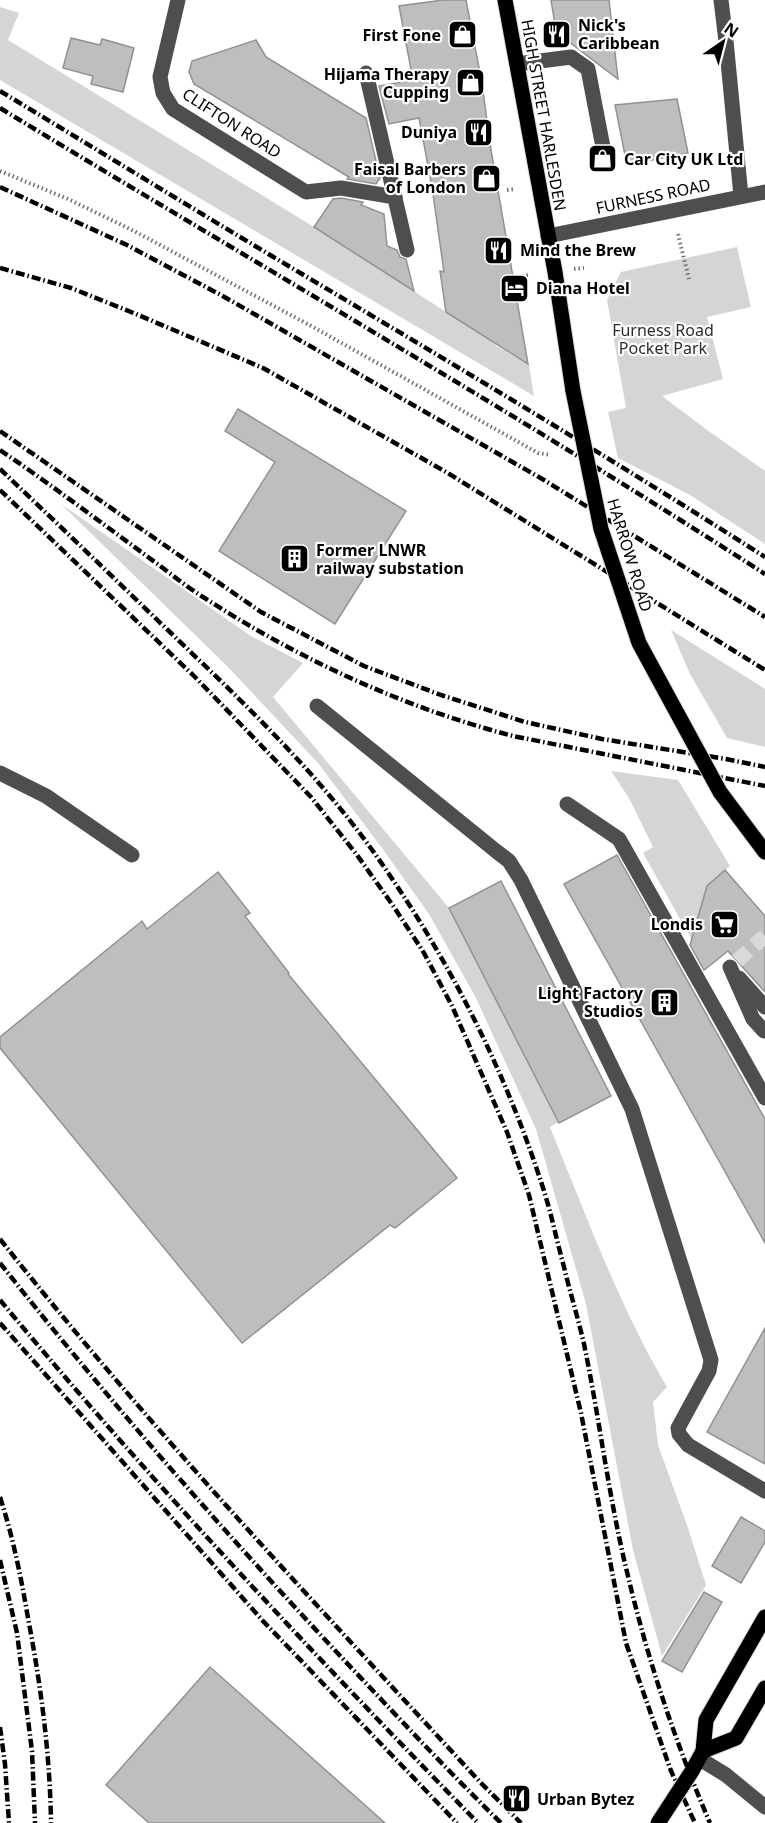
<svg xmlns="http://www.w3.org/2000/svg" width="765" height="1823" font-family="'Noto Sans',sans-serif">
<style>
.green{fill:#d5d5d5}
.building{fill:#bebebe;stroke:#929292;stroke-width:1.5}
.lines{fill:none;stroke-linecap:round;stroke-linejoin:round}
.minor-tunnel{stroke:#d9d9d9;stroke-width:15;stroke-dasharray:15 8;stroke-linecap:butt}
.major-casing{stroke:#dbdbdb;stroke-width:17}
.path{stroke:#707070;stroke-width:4;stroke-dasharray:1.5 3;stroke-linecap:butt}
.minor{stroke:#4e4e4e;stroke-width:15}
.major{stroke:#000;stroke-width:15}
.rail{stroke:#000;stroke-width:4.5;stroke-dasharray:9 3 1.5 3;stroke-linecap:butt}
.major-bridge-casing{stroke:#dbdbdb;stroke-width:17;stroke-linecap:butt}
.major-bridge{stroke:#000;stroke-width:15}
.labels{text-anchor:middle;stroke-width:4.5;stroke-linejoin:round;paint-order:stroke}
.poi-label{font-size:16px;font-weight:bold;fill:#000;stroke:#fff;text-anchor:start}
.street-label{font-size:16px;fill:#000;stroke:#fff}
.park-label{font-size:16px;fill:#2c2c2c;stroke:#fff}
</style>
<rect width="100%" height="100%" fill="#fff"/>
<g class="green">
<polygon points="0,7 19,13 8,40 314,227 485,337 494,336 495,345 529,365 534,396 0,80"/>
<polygon points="737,247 751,307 707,317 723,379 662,396 710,432 765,471 765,544 690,495 618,458 608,412 626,408 607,300 621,272"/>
<path d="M61,504L251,636L303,663L273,697L449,908L559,1122L550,1127C586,1215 619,1306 667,1387L653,1402L658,1445L688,1528L706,1585L662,1656L633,1550L586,1304L536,1129L476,998L429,914L382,848L318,763L229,668Z"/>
<polygon points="671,630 765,689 765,747 727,738 690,674"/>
<polygon points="611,771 678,780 730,866 707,886 692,940 643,853 653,847 629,798"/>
</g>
<g class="building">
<polygon points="443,0 466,0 482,83 490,144 528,364 446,312 440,271 444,272 432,187 419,118 389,124 382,98 379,86 413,80 399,6"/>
<polygon points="551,0 609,0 618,79 569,42 558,43"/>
<polygon points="71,38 100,45 102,39 134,48 123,92 91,84 93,76 63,68"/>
<polygon points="256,40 266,57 366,118 380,178 376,184 347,179 349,177 194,84 189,72 192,61"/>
<polygon points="677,99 688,153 627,165 615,105"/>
<polygon points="341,198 363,202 361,205 384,214 387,246 397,250 400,257 406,259 414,291 314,227 333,199"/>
<polygon points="238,409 406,511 335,624 219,551 275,462 225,431"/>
<polygon points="617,855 765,1119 765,1243 564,884"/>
<polygon points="725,870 765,916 765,992 728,951 704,970 690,945 707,886"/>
<polygon points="218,872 250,913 245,916 289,973 288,974 457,1178 395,1228 390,1225 242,1343 0,1048 0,1037 142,921 147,929"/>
<polygon points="501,881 611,1096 559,1123 449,908"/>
<polygon points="765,1328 765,1464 707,1432"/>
<polygon points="741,1517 765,1531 765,1542 741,1583 712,1566"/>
<polygon points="704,1592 722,1602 682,1672 662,1661"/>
<polygon points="210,1667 385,1823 149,1823 106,1785"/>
</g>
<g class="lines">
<polyline class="minor-tunnel" points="737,961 765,936"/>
<defs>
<g id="major">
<polyline points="505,0 555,272 573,391"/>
<polyline points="720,792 765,852"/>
<polyline points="703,1751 736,1738 765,1688"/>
<polyline points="692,1771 703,1751 706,1720 765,1617"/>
</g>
</defs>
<use href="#major" class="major-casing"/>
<g class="path">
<polyline points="0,171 68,199 134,231 313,327 538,453 551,455"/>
<polyline points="507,190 515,189"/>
<polyline points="678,234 689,279"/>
<polyline points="574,269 584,268"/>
<polyline points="522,276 530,275"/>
</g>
<g class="minor">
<polyline points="178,0 160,77 163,93 173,109 306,192 341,188 395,197"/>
<polyline points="721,0 726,41 741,196"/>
<polyline points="517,64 571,57 588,69 606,163"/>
<polyline points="366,73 407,250"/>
<polyline points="548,236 765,192"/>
<polyline points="317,706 496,851 509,861 521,880 632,1109 711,1360 709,1371 678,1428 679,1434 688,1445 765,1491"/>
<polyline points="0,773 46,796 132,855"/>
<polyline points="567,804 619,839 765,1098"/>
<polyline points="730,967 753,1019 764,1031"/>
<polyline points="739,978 765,1007"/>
<polyline points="700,1759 726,1775 765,1807"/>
</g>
<use href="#major" class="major"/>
<g class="rail">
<path d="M0,91C101,152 201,214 302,274C458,367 612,459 765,557"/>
<path d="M0,108C255,263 514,412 765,574"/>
<polyline points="0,187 127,245 221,295 544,480 765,617"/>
<polyline points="0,268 71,288 136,314 263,368 446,472 765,670"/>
<polyline points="0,431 261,612 364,666 441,695 525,722 602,739 726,759 765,767"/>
<path d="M0,450C50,484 99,521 148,557C166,570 184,585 203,597C299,659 402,707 513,736L765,786"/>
<path d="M0,469C59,525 118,582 177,639C245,704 314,770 370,847C445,951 505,1068 544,1191C552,1216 557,1242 564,1267C570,1292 578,1318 584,1344C600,1421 609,1500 628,1576C648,1661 676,1744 710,1823"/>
<polyline points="0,490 194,676 311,797 357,855 394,907 424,953 452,1006 507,1132 529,1195 581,1413 626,1643 671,1771 695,1823"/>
<path d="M0,1239C150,1429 316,1604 480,1782L521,1823"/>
<path d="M0,1263C108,1400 224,1532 344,1660C396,1715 447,1770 501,1823"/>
<path d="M0,1300C151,1482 313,1654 478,1823"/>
<polyline points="0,1323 263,1621 457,1823"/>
<path d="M0,1497C13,1537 21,1577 28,1618C41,1686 50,1754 51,1823"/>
<polyline points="0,1560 17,1633 32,1751 35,1823"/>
<polyline points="0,1727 5,1764 9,1823"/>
</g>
<defs>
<g id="major-bridge">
<polyline points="573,391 601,529 639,643 720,792"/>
<polyline points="658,1823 692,1771"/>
</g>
</defs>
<use href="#major-bridge" class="major-bridge-casing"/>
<use href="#major-bridge" class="major-bridge"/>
</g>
<defs>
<symbol id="restaurant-square" viewBox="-11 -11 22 22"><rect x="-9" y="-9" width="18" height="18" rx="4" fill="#000" stroke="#fff"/><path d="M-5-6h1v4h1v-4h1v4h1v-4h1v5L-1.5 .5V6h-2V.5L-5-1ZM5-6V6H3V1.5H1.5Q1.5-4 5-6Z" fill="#fff"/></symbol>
<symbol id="shop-square" viewBox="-11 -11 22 22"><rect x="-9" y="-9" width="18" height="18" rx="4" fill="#000" stroke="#fff"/><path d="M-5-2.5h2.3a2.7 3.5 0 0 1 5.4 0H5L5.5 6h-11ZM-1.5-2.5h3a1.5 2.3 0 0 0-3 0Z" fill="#fff"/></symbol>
<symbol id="hotel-square" viewBox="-11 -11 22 22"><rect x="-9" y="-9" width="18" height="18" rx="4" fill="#000" stroke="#fff"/><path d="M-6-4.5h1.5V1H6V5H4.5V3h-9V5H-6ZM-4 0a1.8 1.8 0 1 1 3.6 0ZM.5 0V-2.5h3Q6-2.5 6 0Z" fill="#fff"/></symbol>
<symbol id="building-square" viewBox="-11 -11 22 22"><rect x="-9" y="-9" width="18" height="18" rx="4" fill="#000" stroke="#fff"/><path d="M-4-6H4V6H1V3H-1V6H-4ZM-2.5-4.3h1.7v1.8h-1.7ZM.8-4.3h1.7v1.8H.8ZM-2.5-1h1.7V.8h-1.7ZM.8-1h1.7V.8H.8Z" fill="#fff"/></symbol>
<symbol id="supermarket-square" viewBox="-11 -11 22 22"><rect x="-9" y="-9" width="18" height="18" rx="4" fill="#000" stroke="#fff"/><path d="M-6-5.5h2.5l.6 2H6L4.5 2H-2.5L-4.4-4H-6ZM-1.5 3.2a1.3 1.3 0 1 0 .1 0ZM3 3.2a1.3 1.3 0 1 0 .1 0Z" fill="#fff"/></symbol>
</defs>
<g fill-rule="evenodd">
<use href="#restaurant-square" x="540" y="18" width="33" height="33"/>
<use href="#shop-square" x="446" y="18" width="33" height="33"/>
<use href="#shop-square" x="454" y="66" width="33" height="33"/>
<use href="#restaurant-square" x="462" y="116" width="33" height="33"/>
<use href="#shop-square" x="586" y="142" width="33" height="33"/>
<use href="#shop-square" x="470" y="162" width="33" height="33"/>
<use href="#restaurant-square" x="482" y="234" width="33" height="33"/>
<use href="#hotel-square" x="498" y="272" width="33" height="33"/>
<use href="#building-square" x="278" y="542" width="33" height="33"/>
<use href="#supermarket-square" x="708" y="908" width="33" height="33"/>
<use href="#building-square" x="648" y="986" width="33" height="33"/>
<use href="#restaurant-square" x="500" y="1782" width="33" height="33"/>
</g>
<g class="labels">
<g class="poi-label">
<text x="578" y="31">Nick's<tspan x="578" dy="18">Caribbean</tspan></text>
<text x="441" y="41" text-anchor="end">First Fone</text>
<text x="449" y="80" text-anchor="end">Hijama Therapy<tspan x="449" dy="18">Cupping</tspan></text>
<text x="457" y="138" text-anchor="end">Duniya</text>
<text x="624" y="165">Car City UK Ltd</text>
<text x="466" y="175" text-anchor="end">Faisal Barbers<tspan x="466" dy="18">of London</tspan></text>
<text x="520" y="256">Mind the Brew</text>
<text x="536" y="294">Diana Hotel</text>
<text x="316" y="556">Former LNWR<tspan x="316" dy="18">railway substation</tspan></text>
<text x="703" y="930" text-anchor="end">Londis</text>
<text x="643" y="999" text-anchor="end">Light Factory<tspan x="643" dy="18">Studios</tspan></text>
<text x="537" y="1805">Urban Bytez</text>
</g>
<g class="street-label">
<text transform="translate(544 115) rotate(80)" y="6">HIGH STREET HARLESDEN</text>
<text transform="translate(232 123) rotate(33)" y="6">CLIFTON ROAD</text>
<text transform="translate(653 196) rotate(-12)" y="6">FURNESS ROAD</text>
<text transform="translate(630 555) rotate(73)" y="6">HARROW ROAD</text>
</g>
<g class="park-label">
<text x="663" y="336">Furness Road<tspan x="663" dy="18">Pocket Park</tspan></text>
</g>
</g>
<g transform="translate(723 42) rotate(35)" stroke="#ffffff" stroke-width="4.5" paint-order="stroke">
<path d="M0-4.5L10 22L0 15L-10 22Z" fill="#000000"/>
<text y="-9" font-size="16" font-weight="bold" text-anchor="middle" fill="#000000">N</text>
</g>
</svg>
